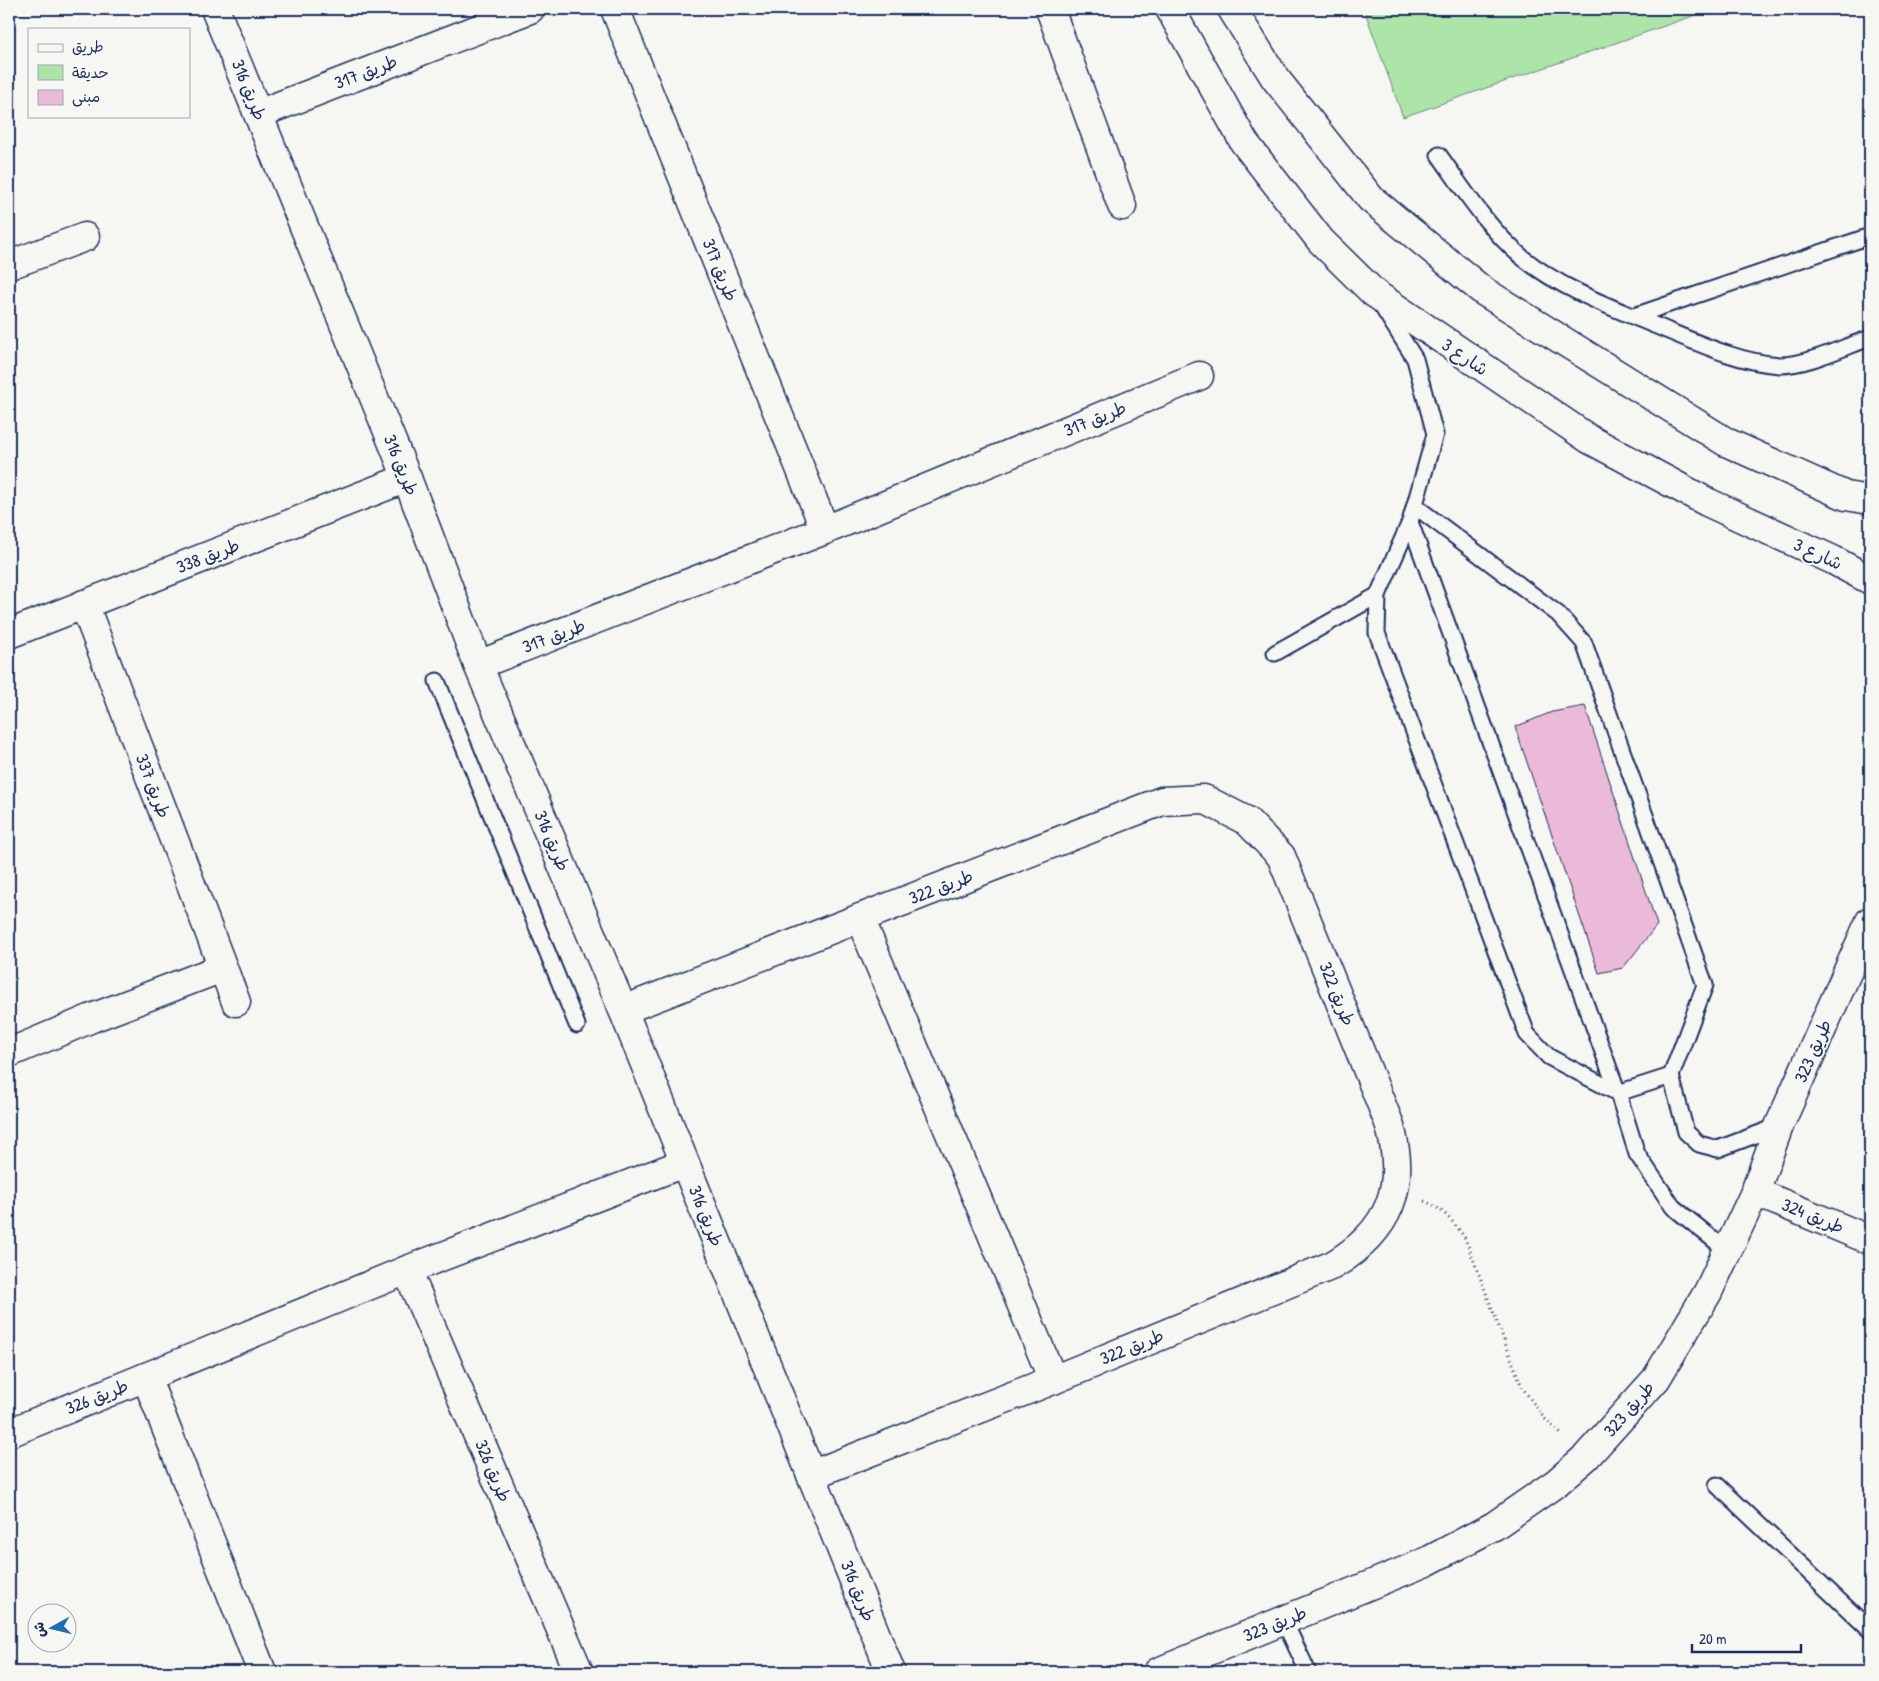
<svg xmlns="http://www.w3.org/2000/svg" width="1879" height="1681" font-family="'Patrick Hand','Playpen Sans Arabic',sans-serif">
<style>
.green{fill:#ade4a7;stroke:#648a82}
.building{fill:#ecbad9;stroke:#1b2f5e}
.lines{fill:none;stroke-linecap:round;stroke-linejoin:round}
.lane-casing{stroke:#1b2f5e;stroke-width:19}
.street-casing{stroke:#1b2f5e;stroke-width:31}
.secondary-casing{stroke:#1b2f5e;stroke-width:31}
.path{stroke:#1b2f5e;stroke-width:3;stroke-dasharray:1 4;stroke-linecap:butt}
.lane{stroke:#f6f6f2;stroke-width:15}
.street{stroke:#f6f6f2;stroke-width:28}
.secondary{stroke:#f6f6f2;stroke-width:28}
.labels{text-anchor:middle;stroke-width:4;stroke-linejoin:round;paint-order:stroke}
.street-label{font-size:18px;fill:#1b2f5e;stroke:#f6f6f2}
</style>
<rect width="100%" height="100%" fill="#f6f6f2"/>
<filter id="ink" filterUnits="userSpaceOnUse"><feTurbulence type="fractalNoise" baseFrequency=".02" numOctaves="2"/><feDisplacementMap in="SourceGraphic" scale="10" xChannelSelector="R" yChannelSelector="G"/><feConvolveMatrix kernelMatrix="1 2 1 2 8 2 1 2 1" color-interpolation-filters="sRGB"/></filter>
<g filter="url(#ink)">
<polygon class="green" points="1364,9 1713,9 1403,117"/>
<polygon class="building" points="1585,706 1657,925 1623,968 1599,973 1515,727 1552,712"/>
<g class="lines">
<defs>
<g id="lane">
<path d="M1439,155C1464,190 1489,230 1523,258C1562,289 1608,306 1654,325C1691,340 1739,363 1780,365C1807,365 1844,347 1870,338"/>
<polyline points="1381,305 1415,359 1435,434 1410,522 1618,1093 1637,1154 1673,1207 1729,1252"/>
<polyline points="1634,316 1870,236"/>
<polyline points="1415,506 1558,614 1584,643 1705,985 1671,1076 1686,1132 1699,1144 1718,1149 1779,1126"/>
<polyline points="1410,522 1378,595 1377,633 1527,1034 1549,1057 1618,1093 1671,1076"/>
<polyline points="1275,653 1378,595"/>
<polyline points="437,681 577,1025"/>
<polyline points="1717,1485 1870,1630"/>
<polyline points="1284,1621 1308,1672"/>
</g>
<g id="street">
<polyline points="215,9 407,478 478,665 623,1010 891,1672"/>
<polyline points="615,9 825,530"/>
<polyline points="1050,9 1122,206"/>
<polyline points="258,114 530,9"/>
<polyline points="9,265 85,237"/>
<polyline points="84,604 236,1002"/>
<polyline points="9,634 407,478"/>
<polyline points="478,665 825,530 1199,376"/>
<polyline points="860,918 1053,1380"/>
<path d="M623,1010L1162,801L1204,799L1247,821L1281,856L1389,1123C1408,1186 1390,1231 1333,1265L1053,1380L811,1475"/>
<polyline points="9,1053 92,1018 222,968"/>
<polyline points="1755,1192 1870,1240"/>
<polyline points="407,1270 579,1672"/>
<polyline points="146,1377 262,1672"/>
<polyline points="9,1433 407,1270 684,1163"/>
</g>
<g id="secondary">
<polyline points="1170,9 1244,142 1321,241 1374,293 1589,439 1707,502 1833,560 1870,580"/>
<polyline points="1232,9 1275,78 1371,199 1483,291 1726,442 1846,496 1870,500"/>
<polyline points="1158,1672 1426,1562 1494,1526 1556,1483 1586,1457 1656,1379 1708,1292 1755,1192 1779,1126 1870,921"/>
</g>
</defs>
<use href="#lane" class="lane-casing"/>
<use href="#street" class="street-casing"/>
<use href="#secondary" class="secondary-casing"/>
<path class="path" d="M1424,1201C1442,1208 1454,1222 1465,1238L1522,1387L1543,1417L1562,1435"/>
<use href="#lane" class="lane"/>
<use href="#street" class="street"/>
<use href="#secondary" class="secondary"/>
</g>
</g>
<g class="labels">
<g class="street-label">
<text transform="translate(366 72) rotate(-21)" y="6">طريق 317</text>
<text transform="translate(249 90) rotate(68)" y="6">طريق 316</text>
<text transform="translate(720 270) rotate(68)" y="6">طريق 317</text>
<text transform="translate(1465 357) rotate(34)" y="6">شارع 3</text>
<text transform="translate(1095 419) rotate(-22)" y="6">طريق 317</text>
<text transform="translate(401 465) rotate(68)" y="6">طريق 316</text>
<text transform="translate(1818 554) rotate(25)" y="6">شارع 3</text>
<text transform="translate(208 556) rotate(-21)" y="6">طريق 338</text>
<text transform="translate(554 636) rotate(-21)" y="6">طريق 317</text>
<text transform="translate(153 786) rotate(69)" y="6">طريق 337</text>
<text transform="translate(552 841) rotate(67)" y="6">طريق 316</text>
<text transform="translate(941 887) rotate(-21)" y="6">طريق 322</text>
<text transform="translate(1337 994) rotate(68)" y="6">طريق 322</text>
<text transform="translate(1813 1051) rotate(-66)" y="6">طريق 323</text>
<text transform="translate(706 1216) rotate(68)" y="6">طريق 316</text>
<text transform="translate(1813 1216) rotate(22)" y="6">طريق 324</text>
<text transform="translate(1132 1347) rotate(-22)" y="6">طريق 322</text>
<text transform="translate(97 1397) rotate(-22)" y="6">طريق 326</text>
<text transform="translate(1629 1409) rotate(-49)" y="6">طريق 323</text>
<text transform="translate(493 1471) rotate(67)" y="6">طريق 326</text>
<text transform="translate(858 1591) rotate(68)" y="6">طريق 316</text>
<text transform="translate(1275 1624) rotate(-22)" y="6">طريق 323</text>
</g>
</g>
<rect width="1879" height="1681" fill="none" stroke="#f6f6f2" stroke-width="30"/>
<rect x="15" y="15" width="1849" height="1651" fill="none" stroke="#1b2f5e" stroke-width="2" filter="url(#ink)"/>
<rect x="28" y="28" width="162" height="90" fill="#f6f6f2" stroke="#9ea6b7"/>
<rect x="38" y="44" width="25" height="8" fill="#f6f6f2" stroke="#9ea6b7"/>
<text x="72" y="52" font-size="15" fill="#1b2f5e">طريق</text>
<rect x="38" y="65" width="25" height="15" fill="#ade4a7" stroke="#9ea6b7"/>
<text x="72" y="78" font-size="15" fill="#1b2f5e">حديقة</text>
<rect x="38" y="90" width="25" height="15" fill="#ecbad9" stroke="#9ea6b7"/>
<text x="72" y="102" font-size="15" fill="#1b2f5e">مبنى</text>
<g transform="translate(52 1628) rotate(262)"><circle r="24" fill="#f6f6f2" stroke="#9ea6b7"/>
<path d="M0-4L9 19L0 12L-9 19Z" fill="#1f6fb2"/>
<text y="-8" font-size="14" font-weight="bold" text-anchor="middle" fill="#1b2f5e">ش</text>
</g>
<path d="M1692 1644v8h109v-8" fill="none" stroke="#1b2f5e" stroke-width="2.5"/>
<text x="1699" y="1644" font-size="15" fill="#1b2f5e" stroke="#f6f6f2" stroke-width="4" paint-order="stroke">20 m</text>
</svg>
